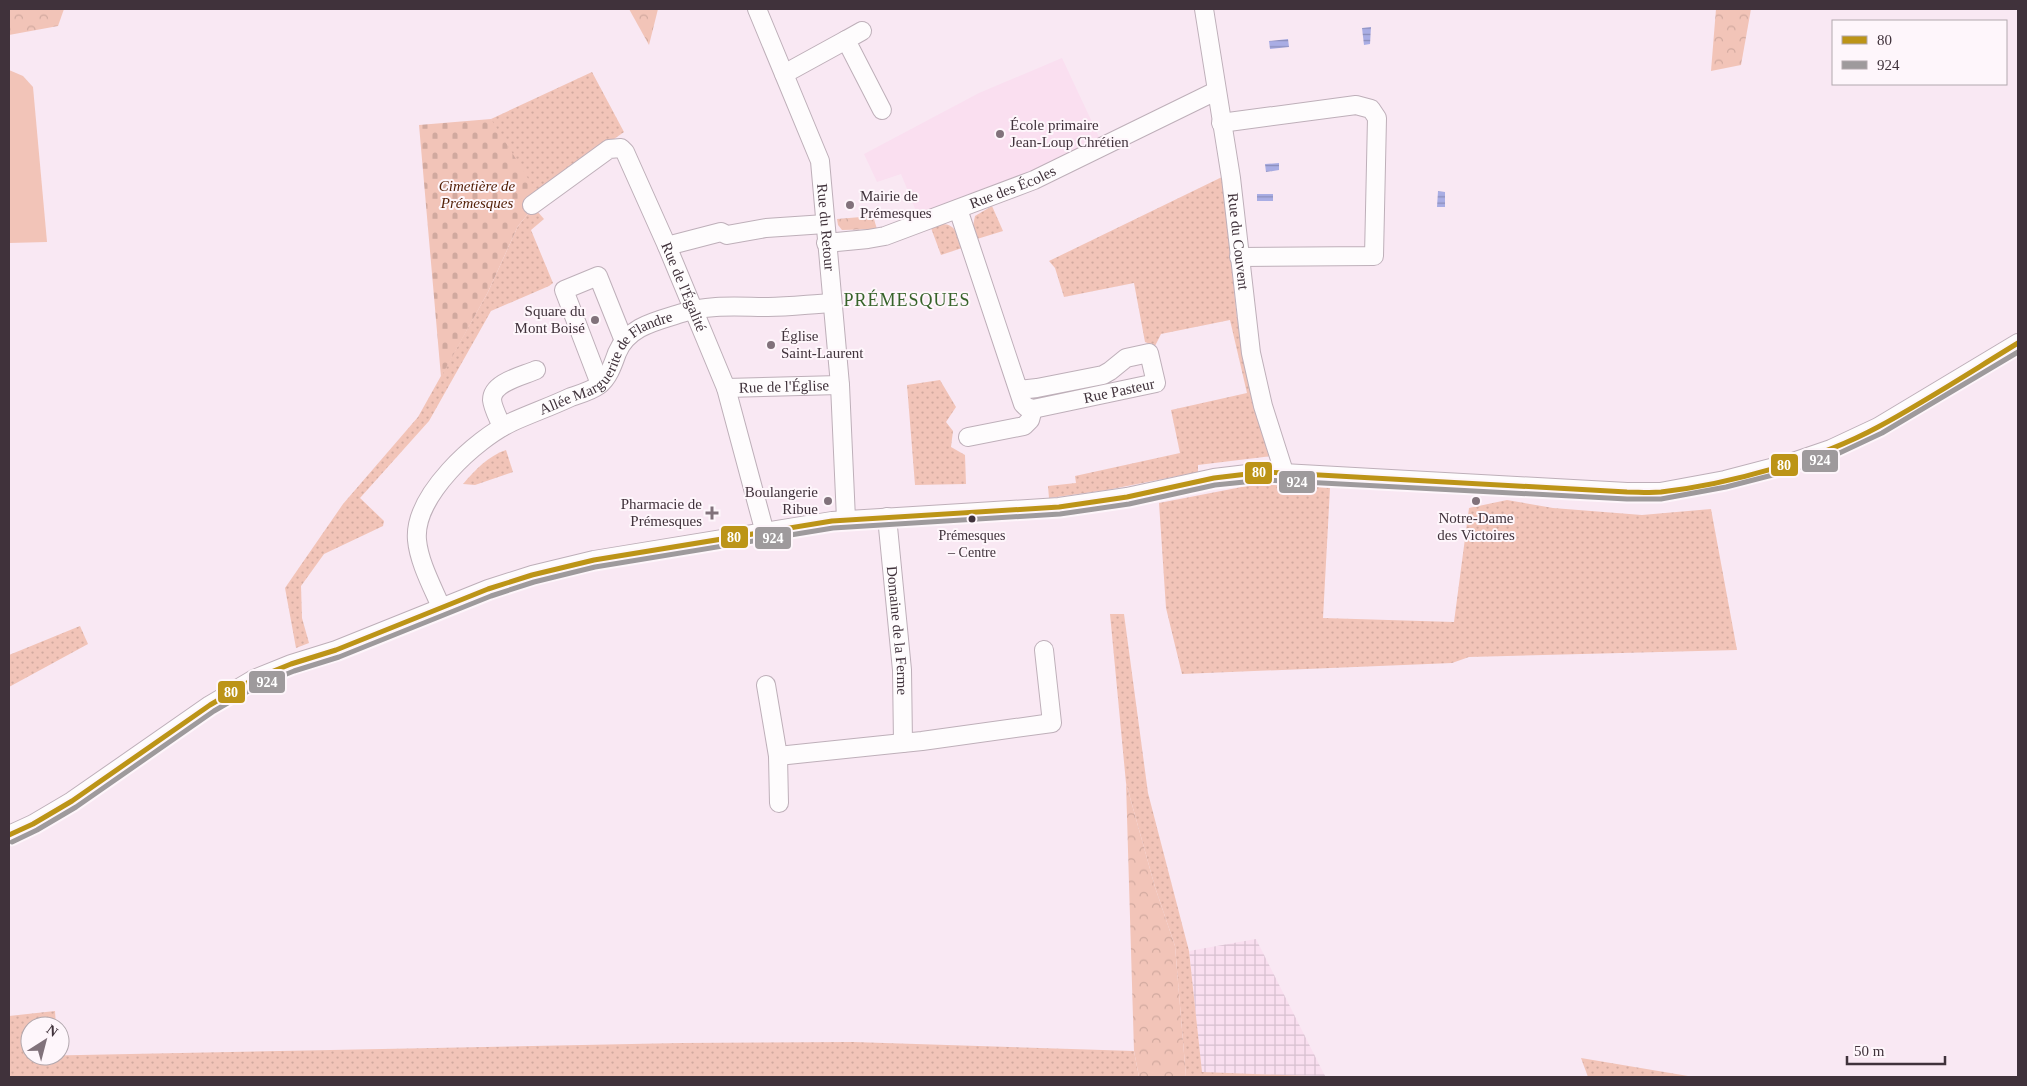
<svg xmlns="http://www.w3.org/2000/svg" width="2027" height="1086" font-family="Georgia,serif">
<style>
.built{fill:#fadff0}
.industrial{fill:url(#industrial-grid)}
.grass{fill:url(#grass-dots)}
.forest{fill:url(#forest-crowns)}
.cemetery{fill:url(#cemetery-stones)}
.garden{fill:#f2c4b8}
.water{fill:url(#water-rules)}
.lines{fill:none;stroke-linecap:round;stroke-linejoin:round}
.minor-casing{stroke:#beafb9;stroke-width:20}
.minor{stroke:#fefcfd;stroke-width:18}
.bus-1-casing{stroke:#fef6fb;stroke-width:9}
.bus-2-casing{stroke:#fef6fb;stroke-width:9}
.bus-1{stroke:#bc9417;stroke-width:5}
.bus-2{stroke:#9e9a9c;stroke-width:5}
.poi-dot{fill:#81727b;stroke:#fef6fb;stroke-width:2}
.bus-dot{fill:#40323b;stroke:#fef6fb;stroke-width:2}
.labels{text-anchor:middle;stroke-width:4;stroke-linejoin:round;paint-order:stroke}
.bus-label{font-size:14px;fill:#40323b;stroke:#fef6fb}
.poi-label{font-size:15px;fill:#40323b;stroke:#fef6fb;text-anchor:start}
.park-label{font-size:15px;font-style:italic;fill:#501c03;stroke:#fef6fb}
.street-label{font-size:15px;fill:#40323b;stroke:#fef6fb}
.quarter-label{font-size:18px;letter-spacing:1px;fill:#37632a;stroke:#fef6fb}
.line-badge{stroke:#fef6fb;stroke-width:2}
.badge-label{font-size:14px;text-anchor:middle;font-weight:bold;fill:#fff}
</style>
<defs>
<pattern id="industrial-grid" width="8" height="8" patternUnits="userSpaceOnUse" patternTransform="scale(1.25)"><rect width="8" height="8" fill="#fadff0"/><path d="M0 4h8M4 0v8" fill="none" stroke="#d7c0cf"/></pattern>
<pattern id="grass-dots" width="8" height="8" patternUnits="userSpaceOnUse" patternTransform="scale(1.25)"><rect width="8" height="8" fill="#f2c4b8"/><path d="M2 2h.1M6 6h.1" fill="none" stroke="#d1a99f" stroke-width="1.8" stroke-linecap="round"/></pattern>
<pattern id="forest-crowns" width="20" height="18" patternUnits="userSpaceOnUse" patternTransform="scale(1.25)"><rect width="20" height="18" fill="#f2c4b8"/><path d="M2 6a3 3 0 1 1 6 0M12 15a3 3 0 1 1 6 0" fill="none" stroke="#d1a99f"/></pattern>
<pattern id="cemetery-stones" width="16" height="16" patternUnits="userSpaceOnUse" patternTransform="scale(1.25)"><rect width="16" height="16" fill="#f2c4b8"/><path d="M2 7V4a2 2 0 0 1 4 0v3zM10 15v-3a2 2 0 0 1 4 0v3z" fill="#d1a99f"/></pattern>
<pattern id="water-rules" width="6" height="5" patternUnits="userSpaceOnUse" patternTransform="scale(1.25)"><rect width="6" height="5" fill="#a9ade4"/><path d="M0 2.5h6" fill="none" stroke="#8b8dba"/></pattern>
</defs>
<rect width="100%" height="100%" fill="#f9e8f3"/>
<polygon class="built" points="1062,58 1100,139 1021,178 918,216 901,174 877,182 864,154 979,93"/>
<polygon class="industrial" points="1256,939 1325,1076 1202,1073 1189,951"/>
<g class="grass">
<polygon points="592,72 624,132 537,193 495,144 491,119"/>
<polygon points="1222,177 1237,318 1251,393 1272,456 1198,465 1198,472 1107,490 1049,498 1048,486 1076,483 1075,476 1180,453 1171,410 1247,393 1230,320 1161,334 1155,346 1145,342 1134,283 1064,297 1055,268 1049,261"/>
<polygon points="992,206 1003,231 977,239 973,226 975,216"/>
<polygon points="532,209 537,211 544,219 531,230 553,283 549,286 491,311 429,421 360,498 384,521 383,526 324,554 301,586 302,618 309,643 296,648 285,588 343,504 418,417 488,292 518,226"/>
<path d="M941,224C956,223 958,236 962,248L941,255L931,228Z"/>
<polygon points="940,380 956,407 946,422 953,431 951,447 965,455 966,484 915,485 907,385"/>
<path d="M506,450L513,472L475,485L463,484C475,470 488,456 506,450Z"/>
<polygon points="1291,484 1330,488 1323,618 1454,622 1469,508 1507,500 1553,508 1642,515 1711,509 1737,650 1469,657 1452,663 1182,674 1166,608 1159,503 1247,486"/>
<polygon points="1110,614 1124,614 1148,793 1189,951 1202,1072 1335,1077 1186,1077 1175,946 1155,887 1126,783"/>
<polygon points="80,626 88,644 9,687 9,655"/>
<polygon points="55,1011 56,1026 30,1026 30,1056 681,1043 853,1042 1134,1051 1139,1077 9,1077 9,1016"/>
<polygon points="1581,1058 1694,1077 1588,1077"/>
</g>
<g class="forest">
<polygon points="9,9 64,9 58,26 9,35"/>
<polygon points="629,9 658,9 649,45"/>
<polygon points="1716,9 1751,9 1741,65 1711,71"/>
<polygon points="873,216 877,229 842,230 838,225 837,219"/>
<polygon points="1126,783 1155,887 1175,946 1186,1077 1139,1077 1134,1051"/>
</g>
<polygon class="cemetery" points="491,119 537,193 532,209 518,226 488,292 441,377 419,125"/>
<polygon class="garden" points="9,70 23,76 33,87 47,242 9,243"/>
<g class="water">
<polygon points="1371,27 1370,44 1364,45 1362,28"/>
<polygon points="1288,39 1289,47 1270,49 1269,41"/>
<polygon points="1279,163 1279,170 1266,172 1265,164"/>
<polygon points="1438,191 1445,192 1445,207 1437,207"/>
<rect x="1257" y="194" width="16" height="7"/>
</g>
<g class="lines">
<defs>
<g id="minor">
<path id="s1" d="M757,9L820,161L840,385L846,519"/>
<path id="s2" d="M1204,9L1231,178L1251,353L1263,406L1284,472"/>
<polyline points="862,31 846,40 882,110"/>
<polyline points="784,74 846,40"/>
<polyline points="1221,123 1356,105 1371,109 1377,118 1374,256 1239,257"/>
<path id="s3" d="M532,205L609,149L621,148L625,152L667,246L726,388L765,533"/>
<path id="s4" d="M958,209L1023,404L1026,407L1033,409L1156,383L1149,353L1126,358L1110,371L1103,375L1037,388L1019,390"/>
<path id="s5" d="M826,243L868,239L885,236L1034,180L1216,91"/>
<polyline points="667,246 721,232 727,235 766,228 825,224"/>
<polyline points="600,384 564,290 598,276 624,341"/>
<path id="s6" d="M726,388L840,385"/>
<path d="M502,427C499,419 493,409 492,400C492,382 523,376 536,370"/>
<polyline points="968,437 1024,426 1030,420 1033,409"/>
<path id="s7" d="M887,517L902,670L903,743"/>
<path id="s8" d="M441,607C432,586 419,562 417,540C413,496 476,439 512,422C532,413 552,406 571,397C580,394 591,391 599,385C609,377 613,364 617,353C628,326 657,321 682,313C709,304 740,307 768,307C790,307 811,304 832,303"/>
<polyline points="766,685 778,756 779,803"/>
<polyline points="778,756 922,741 1052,723 1044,650"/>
<polyline points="9,835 33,824 72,801 210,705 254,679 291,664 336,650 488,589 532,575 594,560 832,521 1059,507 1127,497 1214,478 1264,472 1627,492 1660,492 1725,480 1790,463 1831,449 1878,427 2018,343"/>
</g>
</defs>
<use href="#minor" class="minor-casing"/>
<use href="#minor" class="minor"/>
<defs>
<path id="bus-1" d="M9,835L33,824L72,801L210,705L254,679L291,664L336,650L488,589L532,575L594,560L832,521L1059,507L1127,497L1214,478L1264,472L1627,492C1638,492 1650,493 1661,492C1730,484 1817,460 1878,427C1926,401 1972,371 2018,343"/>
<polyline id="bus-2" points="12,842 37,830 76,807 214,711 257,686 294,671 339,657 491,596 534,582 595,567 833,528 1060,514 1129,504 1215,485 1264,480 1627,499 1661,499 1726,487 1792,470 1833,456 1882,433 2018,352"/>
</defs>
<use href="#bus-1" class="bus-1-casing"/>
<use href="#bus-2" class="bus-2-casing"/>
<use href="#bus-1" class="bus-1"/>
<use href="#bus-2" class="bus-2"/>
</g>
<g class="poi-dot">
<circle cx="1000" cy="134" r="5"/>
<circle cx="850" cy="205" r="5"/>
<circle cx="595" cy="320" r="5"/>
<circle cx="771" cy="345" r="5"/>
<circle cx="828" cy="501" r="5"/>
<circle cx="1476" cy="501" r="5"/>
<path d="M709.5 505.5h5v5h5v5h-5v5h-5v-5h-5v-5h5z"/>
</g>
<circle class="bus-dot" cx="972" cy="519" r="4.5"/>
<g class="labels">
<g class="bus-label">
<text x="972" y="540">Prémesques<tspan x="972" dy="17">– Centre</tspan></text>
</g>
<g class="poi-label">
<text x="1010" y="130">École primaire<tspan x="1010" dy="17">Jean-Loup Chrétien</tspan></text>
<text x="860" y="201">Mairie de<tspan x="860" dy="17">Prémesques</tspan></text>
<text x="585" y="316" text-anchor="end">Square du<tspan x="585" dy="17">Mont Boisé</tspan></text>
<text x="781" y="341">Église<tspan x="781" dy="17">Saint-Laurent</tspan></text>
<text x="818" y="497" text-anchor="end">Boulangerie<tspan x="818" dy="17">Ribue</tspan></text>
<text x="702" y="509" text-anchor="end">Pharmacie de<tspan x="702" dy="17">Prémesques</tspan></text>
<text x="1476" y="523" text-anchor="middle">Notre-Dame<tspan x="1476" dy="17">des Victoires</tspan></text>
</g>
<g class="park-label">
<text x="477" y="191">Cimetière de<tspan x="477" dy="17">Prémesques</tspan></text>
</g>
<g class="street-label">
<text dy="5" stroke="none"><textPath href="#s5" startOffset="196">Rue des Écoles</textPath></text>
<text dy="5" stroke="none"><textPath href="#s1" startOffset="231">Rue du Retour</textPath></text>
<text dy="5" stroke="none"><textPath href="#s2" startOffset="235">Rue du Couvent</textPath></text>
<text dy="5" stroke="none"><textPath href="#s3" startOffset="260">Rue de l'Égalité</textPath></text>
<text dy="5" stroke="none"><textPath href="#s8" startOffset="345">Allée Marguerite de Flandre</textPath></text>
<text dy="5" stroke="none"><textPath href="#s6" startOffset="58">Rue de l'Église</textPath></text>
<text dy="5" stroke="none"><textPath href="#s4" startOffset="305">Rue Pasteur</textPath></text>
<text dy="5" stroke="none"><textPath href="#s7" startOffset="114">Domaine de la Ferme</textPath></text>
</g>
<g class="quarter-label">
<text x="907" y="306">PRÉMESQUES</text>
</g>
</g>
<g class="line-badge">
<rect x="1801" y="449" width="38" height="24" rx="5" fill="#9e9a9c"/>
<rect x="1770" y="453" width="29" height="24" rx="5" fill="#bc9417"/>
<rect x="1244" y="461" width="29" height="24" rx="5" fill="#bc9417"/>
<rect x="1278" y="470" width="38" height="24" rx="5" fill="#9e9a9c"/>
<rect x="720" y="525" width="29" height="24" rx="5" fill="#bc9417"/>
<rect x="754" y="526" width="38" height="24" rx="5" fill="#9e9a9c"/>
<rect x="248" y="670" width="38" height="24" rx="5" fill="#9e9a9c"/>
<rect x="217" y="680" width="29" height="24" rx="5" fill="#bc9417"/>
</g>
<g class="badge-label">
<text x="1820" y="465">924</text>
<text x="1784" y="470">80</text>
<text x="1259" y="477">80</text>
<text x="1297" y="487">924</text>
<text x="734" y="542">80</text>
<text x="773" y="543">924</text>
<text x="267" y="687">924</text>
<text x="231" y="697">80</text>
</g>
<rect width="2027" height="1086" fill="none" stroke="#40323b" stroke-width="20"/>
<rect x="1832" y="20" width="175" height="65" fill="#fef6fb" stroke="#b2a8ae"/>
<rect x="1842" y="36" width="25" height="8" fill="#bc9417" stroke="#b2a8ae"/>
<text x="1877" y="45" font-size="15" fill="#40323b">80</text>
<rect x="1842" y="61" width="25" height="8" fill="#9e9a9c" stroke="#b2a8ae"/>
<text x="1877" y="70" font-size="15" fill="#40323b">924</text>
<g transform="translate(45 1041) rotate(36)"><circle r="24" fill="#fef6fb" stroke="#b2a8ae"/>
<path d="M0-4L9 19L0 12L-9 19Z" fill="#81727b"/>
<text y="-8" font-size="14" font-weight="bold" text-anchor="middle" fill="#40323b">N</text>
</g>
<path d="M1847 1056v8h98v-8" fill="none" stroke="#40323b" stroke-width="2.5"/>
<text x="1854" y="1056" font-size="15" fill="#40323b" stroke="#fef6fb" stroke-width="4" paint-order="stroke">50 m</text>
</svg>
